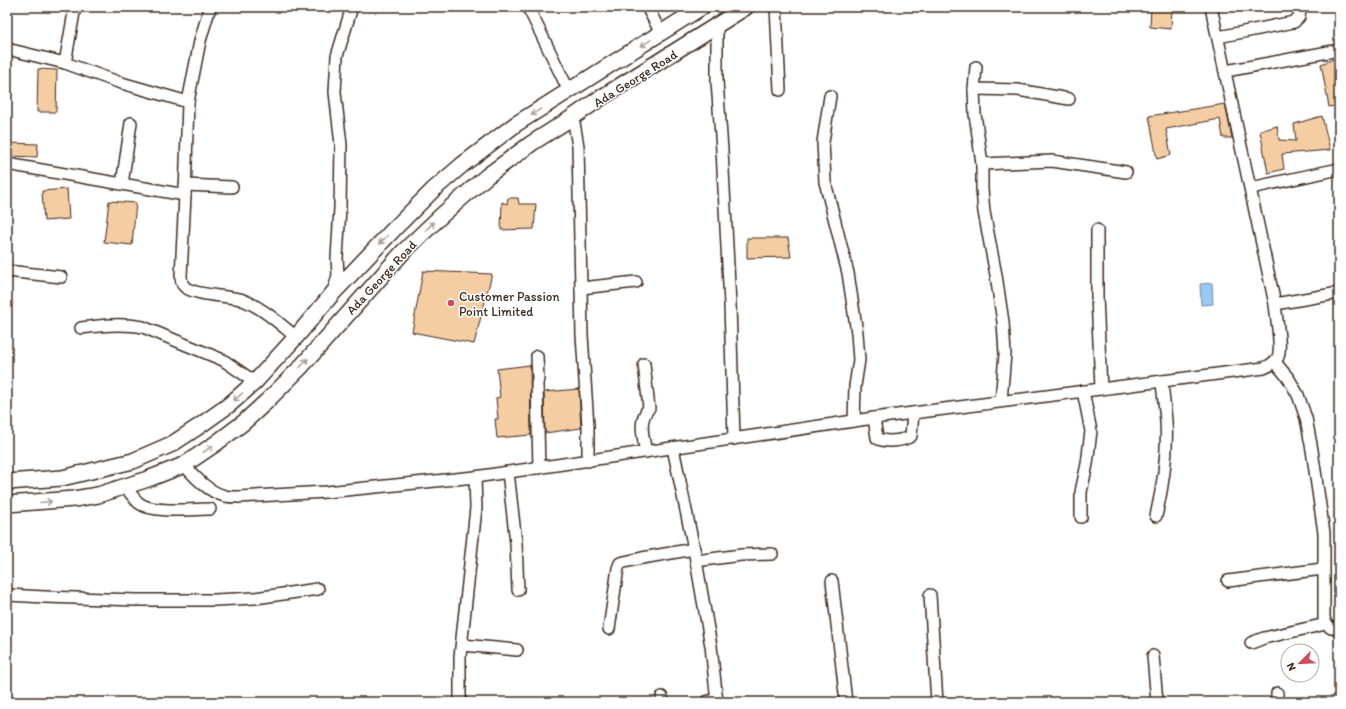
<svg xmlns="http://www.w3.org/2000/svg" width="1346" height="709" font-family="Itim,sans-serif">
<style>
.water{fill:#99c8f4;stroke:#73899e}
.building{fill:#f4cda3;stroke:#3b2a1e}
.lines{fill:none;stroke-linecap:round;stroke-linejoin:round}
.minor-casing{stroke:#3b2a1e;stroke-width:14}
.major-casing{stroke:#3b2a1e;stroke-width:18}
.minor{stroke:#fff;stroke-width:11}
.major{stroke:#fff;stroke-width:15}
.oneway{stroke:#a79f9a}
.poi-dot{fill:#d1495b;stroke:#fff;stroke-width:1.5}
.labels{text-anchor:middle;stroke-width:3;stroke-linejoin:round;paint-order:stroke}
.street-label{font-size:13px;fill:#3b2a1e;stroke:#fff}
.poi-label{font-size:13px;fill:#3b2a1e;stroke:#fff;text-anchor:start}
</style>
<rect width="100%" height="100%" fill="#fff"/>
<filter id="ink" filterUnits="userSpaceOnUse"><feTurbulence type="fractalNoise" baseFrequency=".025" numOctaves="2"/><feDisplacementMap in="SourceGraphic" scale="8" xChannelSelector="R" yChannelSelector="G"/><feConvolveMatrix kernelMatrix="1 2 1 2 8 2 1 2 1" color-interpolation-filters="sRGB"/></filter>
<g filter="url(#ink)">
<polygon class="water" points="1212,283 1213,304 1201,305 1200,284"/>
<g class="building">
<polygon points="1151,7 1172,7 1171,29 1150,27"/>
<polygon points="1339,57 1339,105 1329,107 1321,64"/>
<polygon points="38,69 57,70 56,112 37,112"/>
<polygon points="1225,104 1232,138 1223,138 1220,119 1166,129 1171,155 1157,159 1149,116"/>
<polygon points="1322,116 1330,150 1282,154 1284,169 1268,173 1260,131 1277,126 1279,140 1296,141 1294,124"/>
<polygon points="7,143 38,144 37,157 7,156"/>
<polygon points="67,189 69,219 44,221 42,191"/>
<polygon points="508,198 518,198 519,204 536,204 534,229 501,230 502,202 507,204"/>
<polygon points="109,201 136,203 132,245 104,242"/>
<polygon points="747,238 788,238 791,257 747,258"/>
<polygon points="423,271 492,274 474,344 412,332"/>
<polygon points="530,365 531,435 497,438 495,419 498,419 496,398 500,397 497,369"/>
<polygon points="579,389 581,428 545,433 544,392"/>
</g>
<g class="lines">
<defs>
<g id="minor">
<path d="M210,7L200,41L188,102L185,195L181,276C181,279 182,283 183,285C189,295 228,296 240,299C261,306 279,323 296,337"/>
<polyline points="528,7 569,91"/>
<polyline points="647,7 661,33"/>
<polyline points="776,7 780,90"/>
<polyline points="717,26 717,81 722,150 730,304 734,439"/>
<polyline points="1218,37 1294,22 1299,17 1301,7"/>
<polyline points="7,49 65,63 118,82 188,102"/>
<polyline points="65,63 75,7"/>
<polyline points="976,67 974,89 975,114 982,164 982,189 984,212 996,275 1003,322 1005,354 1001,401"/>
<polyline points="1226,71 1339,50"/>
<polyline points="974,89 1018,90 1069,99"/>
<polyline points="830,96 823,142 825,182 848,273 857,333 859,360 855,386 854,421"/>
<polyline points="573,117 578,146 582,335 588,426 588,461"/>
<polyline points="7,164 185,195"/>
<polyline points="982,164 1052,161 1126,172"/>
<polyline points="122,184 131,123"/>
<polyline points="185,185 232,187"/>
<polyline points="1251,188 1339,169"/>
<polyline points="1097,230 1097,296 1101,389"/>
<polyline points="7,271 61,277"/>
<polyline points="581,288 636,282"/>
<polyline points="333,293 338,275 337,258 340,208 341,145 335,92 337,56 352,7"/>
<polyline points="1275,304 1339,293"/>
<path d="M81,328C102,325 122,323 143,327L223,360L255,382"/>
<polyline points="537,356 538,379 537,384 539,468"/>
<polyline points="1275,362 1289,379 1298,395 1306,418 1312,450 1324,533 1324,618 1326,624 1331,628 1339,628"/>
<path d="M644,364L649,408C638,420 643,437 646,452"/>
<path d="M874,418L877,438C885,443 903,441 911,436L913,413"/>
<polyline points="673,448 694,549 711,646 717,702"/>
<path d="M184,465C195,477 208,492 225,496C229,497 234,497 238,497L326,492L475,477L874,418L1264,368C1269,366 1275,363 1278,357C1282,348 1276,316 1275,304L1211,7"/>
<polyline points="508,472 516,543 518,590"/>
<path d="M125,487C130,492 134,499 139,503C153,514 193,509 210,509"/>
<path d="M1156,516C1163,486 1168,453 1166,421C1165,408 1163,395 1162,381"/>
<polyline points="1081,517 1081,492 1087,464 1091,431 1083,391"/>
<polyline points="696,561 741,555 772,554"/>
<polyline points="832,581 846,702"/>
<polyline points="1228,581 1323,569"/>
<polyline points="7,595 45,597 136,600 215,600 255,598 318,589"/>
<polyline points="930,595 937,702"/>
<polyline points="609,629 618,568 620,563 642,558 694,549"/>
<polyline points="1251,643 1264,638 1326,624"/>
<polyline points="462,645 517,650"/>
<polyline points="1153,656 1157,702"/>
<polyline points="1277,693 1277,702"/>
<polyline points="662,697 663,702"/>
<polyline points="460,702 460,657 476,508 475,477"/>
<polyline points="706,702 717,699"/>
</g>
<g id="major">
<polyline points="7,482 62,478 133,461 172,444 198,427 229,405 255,382 296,337 333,293 395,228 433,190 462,165 516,124 702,7"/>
<polyline points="7,504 74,499 98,495 148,479 184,465 215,444 243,423 266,402 300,368 403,252 442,215 487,176 532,143 573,117 599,99 746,7"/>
</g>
</defs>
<use href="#minor" class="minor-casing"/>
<use href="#major" class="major-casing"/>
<use href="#minor" class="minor"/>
<use href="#major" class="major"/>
</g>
<defs><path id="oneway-shaft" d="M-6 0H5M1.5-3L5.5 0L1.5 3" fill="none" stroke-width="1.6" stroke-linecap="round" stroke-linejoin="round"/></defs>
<g class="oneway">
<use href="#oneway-shaft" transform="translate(646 43) rotate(148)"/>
<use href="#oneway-shaft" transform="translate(536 112) rotate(148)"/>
<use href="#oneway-shaft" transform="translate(430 226) rotate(-44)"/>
<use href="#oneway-shaft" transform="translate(383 240) rotate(134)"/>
<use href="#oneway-shaft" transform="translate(304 363) rotate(-49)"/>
<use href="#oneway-shaft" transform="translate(238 397) rotate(138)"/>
<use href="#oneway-shaft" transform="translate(208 449) rotate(-34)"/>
<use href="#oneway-shaft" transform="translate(46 502) rotate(-5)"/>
</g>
</g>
<circle class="poi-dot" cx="451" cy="303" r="4"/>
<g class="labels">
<g class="street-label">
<text transform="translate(635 78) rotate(-32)" y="5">Ada George Road</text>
<text transform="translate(381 277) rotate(-47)" y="5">Ada George Road</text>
</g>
<g class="poi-label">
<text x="459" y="301">Customer Passion<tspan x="459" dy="15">Point Limited</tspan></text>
</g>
</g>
<rect width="1346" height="709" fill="none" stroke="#fff" stroke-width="24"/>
<rect x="12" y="12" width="1322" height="685" fill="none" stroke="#3b2a1e" stroke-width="1.5" filter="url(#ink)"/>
<g transform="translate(1300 663) rotate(246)"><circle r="19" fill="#ffffff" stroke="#b1aaa5"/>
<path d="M0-3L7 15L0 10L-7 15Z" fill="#d1495b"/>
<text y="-6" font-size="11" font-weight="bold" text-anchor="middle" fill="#3b2a1e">N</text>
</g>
</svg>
